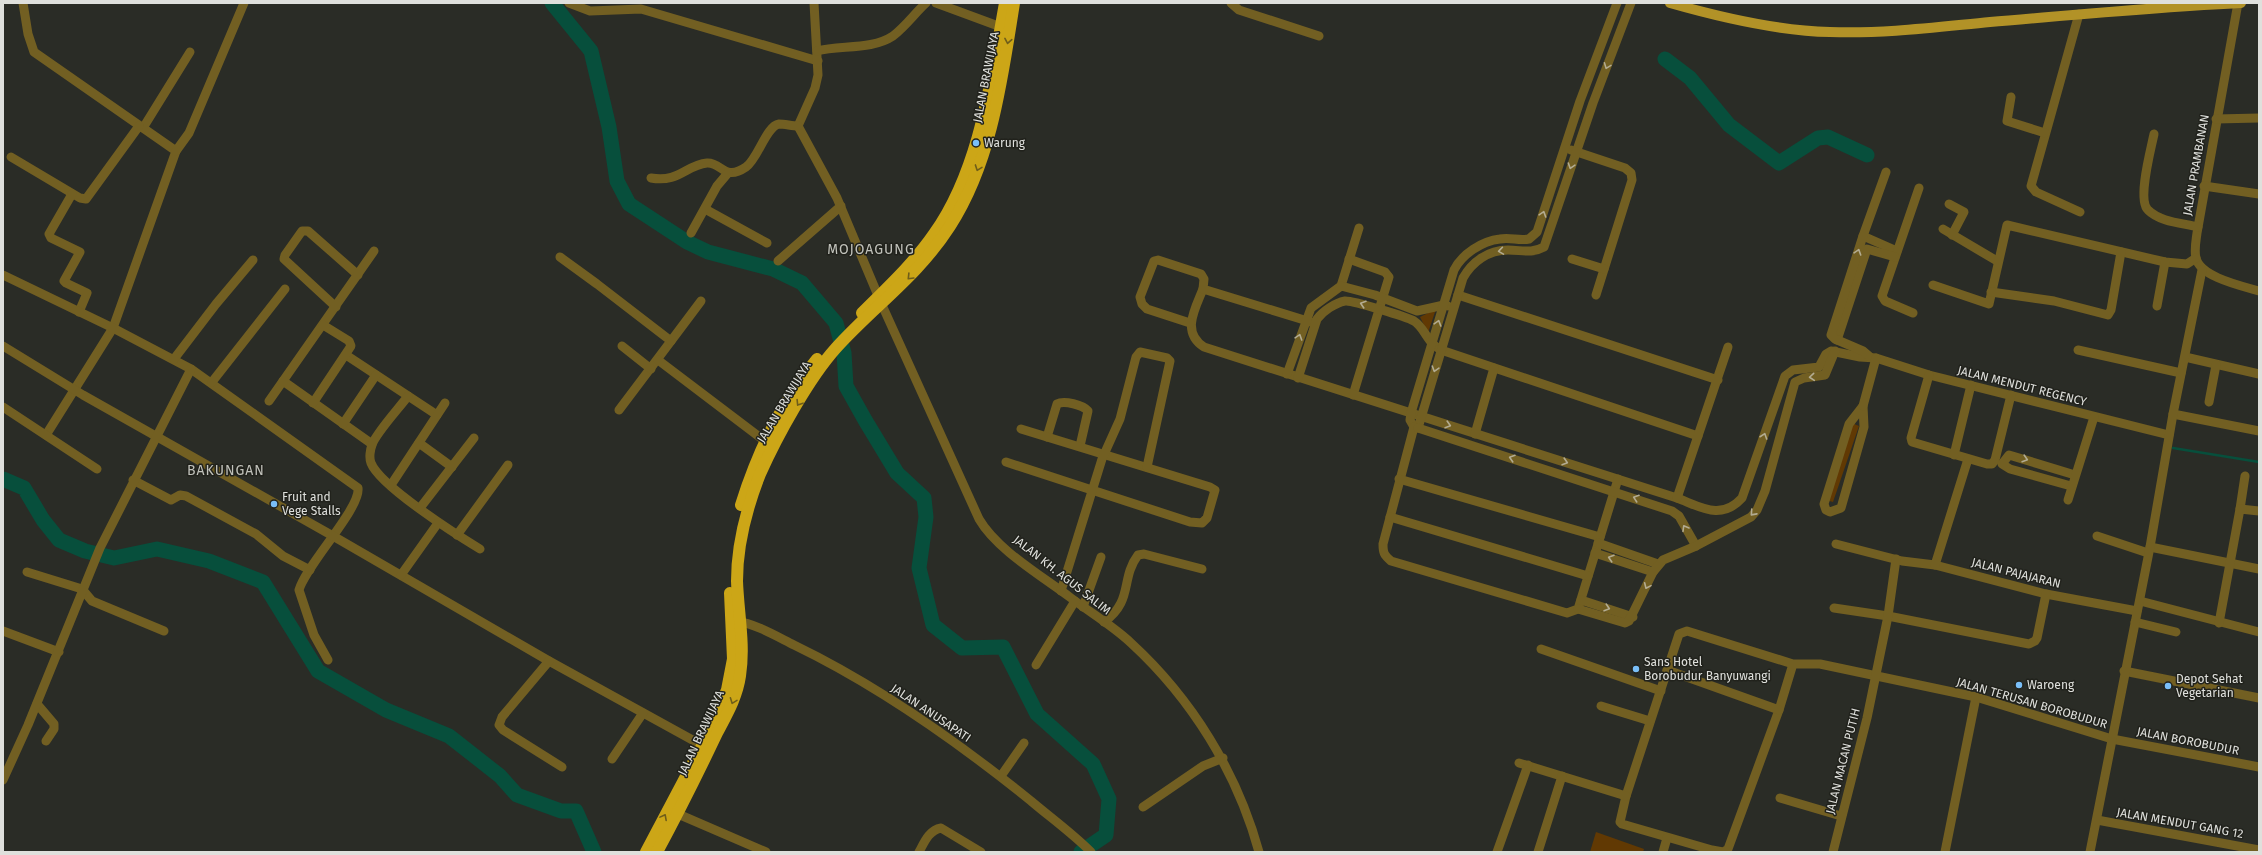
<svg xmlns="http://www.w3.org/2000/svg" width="2262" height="855" font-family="'Fira Sans',sans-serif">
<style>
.green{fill:#613903}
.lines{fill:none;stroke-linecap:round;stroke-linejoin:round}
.stream{stroke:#074f3c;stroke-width:2.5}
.river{stroke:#074f3c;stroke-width:15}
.minor{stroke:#725f22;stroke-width:9}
.major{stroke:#b29227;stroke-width:10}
.highway{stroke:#cca617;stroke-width:12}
.oneway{stroke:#6e5d1a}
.oneway2{stroke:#b3ac92}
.poi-dot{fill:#7abff8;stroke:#21221c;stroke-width:1.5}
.labels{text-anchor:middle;stroke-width:3;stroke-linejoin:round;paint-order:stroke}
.street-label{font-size:12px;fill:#dfe0dc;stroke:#21221c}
.poi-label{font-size:12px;fill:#dfe0dc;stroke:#21221c;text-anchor:start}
.quarter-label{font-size:14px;letter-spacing:1px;fill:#c1c2bb;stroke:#21221c}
</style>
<rect width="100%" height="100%" fill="#2a2c26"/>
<g class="green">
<polygon points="1436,309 1428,333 1420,317"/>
<polygon points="1852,423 1859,426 1833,502 1826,500"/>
<polygon points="1596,832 1644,849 1643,852 1590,852"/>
</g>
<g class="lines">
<polyline class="stream" points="2173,448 2259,462"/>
<g class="river">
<polyline points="552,3 591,51 609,127 617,181 629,204 687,242 708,252 773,269 802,283 836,323 844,353 846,386 865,420 897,473 924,498 926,517 919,568 933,625 962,648 1003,647 1037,714 1093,764 1109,799 1106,835 1081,852"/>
<polyline points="1665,59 1690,78 1729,125 1779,163 1818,138 1828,137 1867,155"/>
<polyline points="3,479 24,488 43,520 59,540 85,551 114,558 157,549 209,561 263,582 318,671 386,710 449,736 500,776 517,795 561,811 576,811 594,852"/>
</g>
<g class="minor">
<polyline points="23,3 28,34 34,52 176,151 113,328 46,435"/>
<polyline points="569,3 590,11 641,9 818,61"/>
<path d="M814,3L818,75L815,88L798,126L837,198L882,305L979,519C997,550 1042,576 1071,598C1091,613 1113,626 1131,643C1192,699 1237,772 1259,852"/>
<polyline points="936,3 1001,27"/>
<polyline points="1231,3 1239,10 1319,36"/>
<path d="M2238,3L2197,233C2196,241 2194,250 2196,258C2200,277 2242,286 2259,291"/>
<polyline points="2079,14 2031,186 2036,192 2080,212"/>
<path d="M817,51C841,45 872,50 893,36C906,26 915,13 926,3"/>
<polyline points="2011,97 2007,121 2045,133"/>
<polyline points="2216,119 2259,118"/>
<polyline points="143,128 190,52"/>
<path d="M2154,134C2151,149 2137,200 2148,210C2160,222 2182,223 2198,227"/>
<polyline points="1571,150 1625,168 1631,173 1632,180 1596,295"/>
<polyline points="176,151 189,133 244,3"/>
<polyline points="11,157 80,198 86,199 139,126"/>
<path d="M651,178C679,183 686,165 707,163C722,162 724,182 746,167C758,159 766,126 779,124C785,124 792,126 798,126"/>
<polyline points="2204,186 2259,194"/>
<polyline points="72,194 49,234 51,238 80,252 64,281 66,283 87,293 79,312"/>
<polyline points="1949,204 1964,212 1952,235"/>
<polyline points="705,209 767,243"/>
<polyline points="1943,229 1997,261"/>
<polyline points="691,233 717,186 728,173"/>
<polyline points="1863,236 1897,251"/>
<polyline points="560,257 597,284 671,341 619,410"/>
<polyline points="1349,259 1385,272 1389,277 1353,395"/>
<polyline points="1572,259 1604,269"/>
<polyline points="778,261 841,206"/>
<path d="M3,275L113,328L191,369L358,488C361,508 306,565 299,590L314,635L328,660"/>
<polyline points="1933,285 1989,304 2007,225 2165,262 2187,264 2196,258"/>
<polyline points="1341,286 1359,228"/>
<path d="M1203,289C1195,309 1181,332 1204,347L1677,498C1701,507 1721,521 1742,498L1785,376L1793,370L1819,367L1826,354L1831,351L1860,357L1876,358L1929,375L2169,435"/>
<polyline points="1991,292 2054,301 2108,315 2111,310 2121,252"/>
<polyline points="1458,295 1718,380"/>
<polyline points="2157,306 2165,262"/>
<polyline points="336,307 284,259 285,255 302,231 308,231 358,275"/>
<polyline points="1913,313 1885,301 1882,296 1919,188"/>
<polyline points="1190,323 1147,309 1142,304 1140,297 1154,261 1158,260 1201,274 1204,279 1203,289 1314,323"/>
<polyline points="1837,340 1867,249 1895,257"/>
<polyline points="671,341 701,301"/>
<polyline points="3,346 83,395 333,536 549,661 707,748"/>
<polyline points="622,346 651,369"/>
<polyline points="2078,350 2181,373"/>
<polyline points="346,355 437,415"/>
<polyline points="1870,357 1863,351 1835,339 1831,335 1863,236 1886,172"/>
<polyline points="2185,357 2259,374"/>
<polyline points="174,359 216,304 253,260"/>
<polyline points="658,360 766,442"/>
<polyline points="1287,374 1311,308 1341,286 1375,295 1417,311 1444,305 1448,306"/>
<polyline points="1929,375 1911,438 1912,442 1987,464 1992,464 1995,460 2011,395"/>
<path d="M1298,378L1317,319C1323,311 1335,303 1345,301C1352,300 1407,317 1414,321C1425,328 1427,343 1441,350L1698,436"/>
<polyline points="283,381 372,444"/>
<polyline points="212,382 285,289"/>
<path d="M408,396C400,407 375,434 372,445C370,450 369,458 371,463C380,486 457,535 480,549"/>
<polyline points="269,401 374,251"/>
<polyline points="2209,402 2216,365"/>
<polyline points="313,403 351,346 349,341 323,325"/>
<polygon points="1863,406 1864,427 1841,508 1830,512 1826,510 1824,504 1849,424"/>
<polyline points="1863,406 1876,358"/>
<polyline points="3,407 97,469"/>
<polyline points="2173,414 2259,431"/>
<polyline points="343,424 376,375"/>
<path d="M1414,427L1418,428L1463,278C1472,262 1488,250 1508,250C1522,250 1531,254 1544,247L1593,103L1631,3"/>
<path d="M1414,427L1410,420L1411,413L1454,270C1462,254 1482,241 1500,239C1510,237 1519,241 1529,239L1537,232L1580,101L1617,3"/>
<path d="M1414,427L1383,544C1383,553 1384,555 1391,561L1567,613L1578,609L1618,479"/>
<polyline points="1418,428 1672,511 1679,516 1696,546"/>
<polyline points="1475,434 1494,368"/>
<path d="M1047,437L1057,404C1064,400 1083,405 1088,411L1080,446"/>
<polyline points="419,443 452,467"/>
<polyline points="1954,455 1971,385"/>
<polyline points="1006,462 1190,522 1202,523 1207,518 1215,490 1210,487 1021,429"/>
<polyline points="1399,479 1600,537"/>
<polyline points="133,480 171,500 180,495 186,496 256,534 283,556 310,570"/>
<polyline points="391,485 445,403"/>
<polyline points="2071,486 2010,469 2002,464 2009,455 2075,475"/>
<polyline points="1677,498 1728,347"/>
<polyline points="2068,500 2094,417"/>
<polyline points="420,508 474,438"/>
<polyline points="2240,509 2245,476"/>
<polyline points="1390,517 1588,576"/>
<polyline points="457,535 508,465"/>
<polyline points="2097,536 2148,553"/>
<polyline points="1598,543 1658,564"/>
<polyline points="1836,544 1902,561 1935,565 2046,594 2137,611"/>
<polyline points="2150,547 2259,569"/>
<polyline points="1595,553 1653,572"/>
<polyline points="1935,565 1968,459"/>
<polyline points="27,572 82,589 92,601 164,631"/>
<polyline points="401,575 438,523"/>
<polyline points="1061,591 1102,459 1120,419 1136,357 1140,352 1167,358 1170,361 1147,467"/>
<polyline points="1581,600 1633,617"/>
<polyline points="2140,601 2259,632"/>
<polyline points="1083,607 1101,557"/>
<polyline points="1834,608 1888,616 2029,644 2035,641 2037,638 2046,594"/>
<polyline points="1578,609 1625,623 1629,621 1653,572 1663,560 1696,546 1751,517 1757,510 1765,491 1795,382 1804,378 1825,375 1835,351"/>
<path d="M736,621C756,624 776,636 794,645C879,686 958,742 1031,801C1051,818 1072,833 1091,852"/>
<path d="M1104,622C1134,600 1120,579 1138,555L1144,554L1202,569"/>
<polyline points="2135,622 2176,632"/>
<polyline points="2219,623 2240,509 2259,511"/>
<polyline points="3,631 59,652"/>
<polyline points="1541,649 1661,691"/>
<polyline points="549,661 502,717 499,725 503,730 562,767"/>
<polyline points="1793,664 1779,710 1728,849 1723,852 1712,850 1622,824 1620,822 1626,796 1679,634 1687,631 1793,664 1820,664 1976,697 2112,739 2259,767"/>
<polyline points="1036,665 1075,601"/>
<polyline points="1667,670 1779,710"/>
<polyline points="2124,671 2259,698"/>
<polyline points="37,704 54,724 54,729 46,741"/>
<polyline points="1601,706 1650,721"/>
<polyline points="612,759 643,713"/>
<polyline points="1519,763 1626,796"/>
<polyline points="1001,776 1024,743"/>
<polyline points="3,780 28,725 100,548 191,369"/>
<polyline points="1780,798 1841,816"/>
<polyline points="1143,807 1203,766 1223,758"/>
<polyline points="678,814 766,852"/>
<polyline points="2097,820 2259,850"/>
<path d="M919,852C924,843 929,830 941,828L981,852"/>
<polyline points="1497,852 1528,765"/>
<polyline points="1538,852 1562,776"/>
<polyline points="1663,852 1667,838"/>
<polyline points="1833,852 1867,718 1888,616 1896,559"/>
<polyline points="1945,852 1976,697"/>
<polyline points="2090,852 2150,547 2173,414 2202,270"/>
</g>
<path class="major" d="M1670,3C1719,17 1779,31 1830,32C1883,34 1937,27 1990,22C2074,15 2157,7 2241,3"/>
<g class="highway">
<path d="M862,313C887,288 914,263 934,234C980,170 991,80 1005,3"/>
<path d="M741,505C757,454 782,401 817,359"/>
<polyline points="646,852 702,746 727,690 733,659 730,593"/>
<path d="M657,852C678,813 698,773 717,733C727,714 737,697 740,676C745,644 738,612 737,581C737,545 747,507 760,474C777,436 809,378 836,348C875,305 918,276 950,226C992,161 1002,78 1014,3"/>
</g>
</g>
<defs><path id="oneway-chevron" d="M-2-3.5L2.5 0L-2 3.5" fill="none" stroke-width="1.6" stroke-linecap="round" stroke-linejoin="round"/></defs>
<g class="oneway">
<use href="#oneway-chevron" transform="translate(1008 41) rotate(100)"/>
<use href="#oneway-chevron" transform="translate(978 168) rotate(110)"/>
<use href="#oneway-chevron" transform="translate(910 277) rotate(134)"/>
<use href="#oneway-chevron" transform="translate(799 403) rotate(122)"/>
<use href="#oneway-chevron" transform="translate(733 701) rotate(111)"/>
<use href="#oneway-chevron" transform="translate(664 817) rotate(-62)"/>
</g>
<g class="oneway2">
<use href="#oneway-chevron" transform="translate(1607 66) rotate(111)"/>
<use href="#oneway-chevron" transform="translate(1571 166) rotate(108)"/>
<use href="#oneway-chevron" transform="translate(1543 214) rotate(-72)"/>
<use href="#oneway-chevron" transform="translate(1501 251) rotate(171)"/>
<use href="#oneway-chevron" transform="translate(1858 252) rotate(-72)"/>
<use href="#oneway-chevron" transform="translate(1363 304) rotate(-162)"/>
<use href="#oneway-chevron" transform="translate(1438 323) rotate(-73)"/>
<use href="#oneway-chevron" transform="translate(1299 337) rotate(-72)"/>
<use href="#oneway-chevron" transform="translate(1435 369) rotate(107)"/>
<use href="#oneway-chevron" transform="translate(1812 377) rotate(175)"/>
<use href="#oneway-chevron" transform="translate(1448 425) rotate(17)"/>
<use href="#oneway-chevron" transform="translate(1764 436) rotate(-71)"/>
<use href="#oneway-chevron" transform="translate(1512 458) rotate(-162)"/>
<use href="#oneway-chevron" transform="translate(2025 459) rotate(17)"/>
<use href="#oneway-chevron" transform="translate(1565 462) rotate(17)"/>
<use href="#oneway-chevron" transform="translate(1636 498) rotate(-161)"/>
<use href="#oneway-chevron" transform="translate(1753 513) rotate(132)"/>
<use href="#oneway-chevron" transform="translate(1685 528) rotate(-120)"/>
<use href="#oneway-chevron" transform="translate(1611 558) rotate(-162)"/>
<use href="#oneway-chevron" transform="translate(1647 586) rotate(114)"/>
<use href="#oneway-chevron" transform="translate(1607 608) rotate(18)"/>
</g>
<g class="poi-dot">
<circle cx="976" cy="143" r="4"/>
<circle cx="274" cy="504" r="4"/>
<circle cx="1636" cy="669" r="4"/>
<circle cx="2019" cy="685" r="4"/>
<circle cx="2168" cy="686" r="4"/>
</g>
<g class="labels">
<g class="street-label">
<text transform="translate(986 77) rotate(-79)" y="4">JALAN BRAWIJAYA</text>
<text transform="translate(2196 165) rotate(-80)" y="4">JALAN PRAMBANAN</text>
<text transform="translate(2022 386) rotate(14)" y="4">JALAN MENDUT REGENCY</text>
<text transform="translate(784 402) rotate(-59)" y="4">JALAN BRAWIJAYA</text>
<text transform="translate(2016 573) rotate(14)" y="4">JALAN PAJAJARAN</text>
<text transform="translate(1062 575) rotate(38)" y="4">JALAN KH. AGUS SALIM</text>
<text transform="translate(2032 703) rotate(16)" y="4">JALAN TERUSAN BOROBUDUR</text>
<text transform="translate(931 713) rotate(34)" y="4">JALAN ANUSAPATI</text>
<text transform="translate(701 733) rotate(-65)" y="4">JALAN BRAWIJAYA</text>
<text transform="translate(2188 741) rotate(11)" y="4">JALAN BOROBUDUR</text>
<text transform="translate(1843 761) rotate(-76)" y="4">JALAN MACAN PUTIH</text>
<text transform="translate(2180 823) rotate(10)" y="4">JALAN MENDUT GANG 12</text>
</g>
<g class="poi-label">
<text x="984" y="147">Warung</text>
<text x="282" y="501">Fruit and<tspan x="282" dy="14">Vege Stalls</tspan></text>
<text x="1644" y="666">Sans Hotel<tspan x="1644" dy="14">Borobudur Banyuwangi</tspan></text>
<text x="2176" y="683">Depot Sehat<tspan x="2176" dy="14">Vegetarian</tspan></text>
<text x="2027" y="689">Waroeng</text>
</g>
<g class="quarter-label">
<text x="871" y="254">MOJOAGUNG</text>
<text x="226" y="475">BAKUNGAN</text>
</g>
</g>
<rect width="2262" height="855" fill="none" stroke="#dfe0dc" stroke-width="8"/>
</svg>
